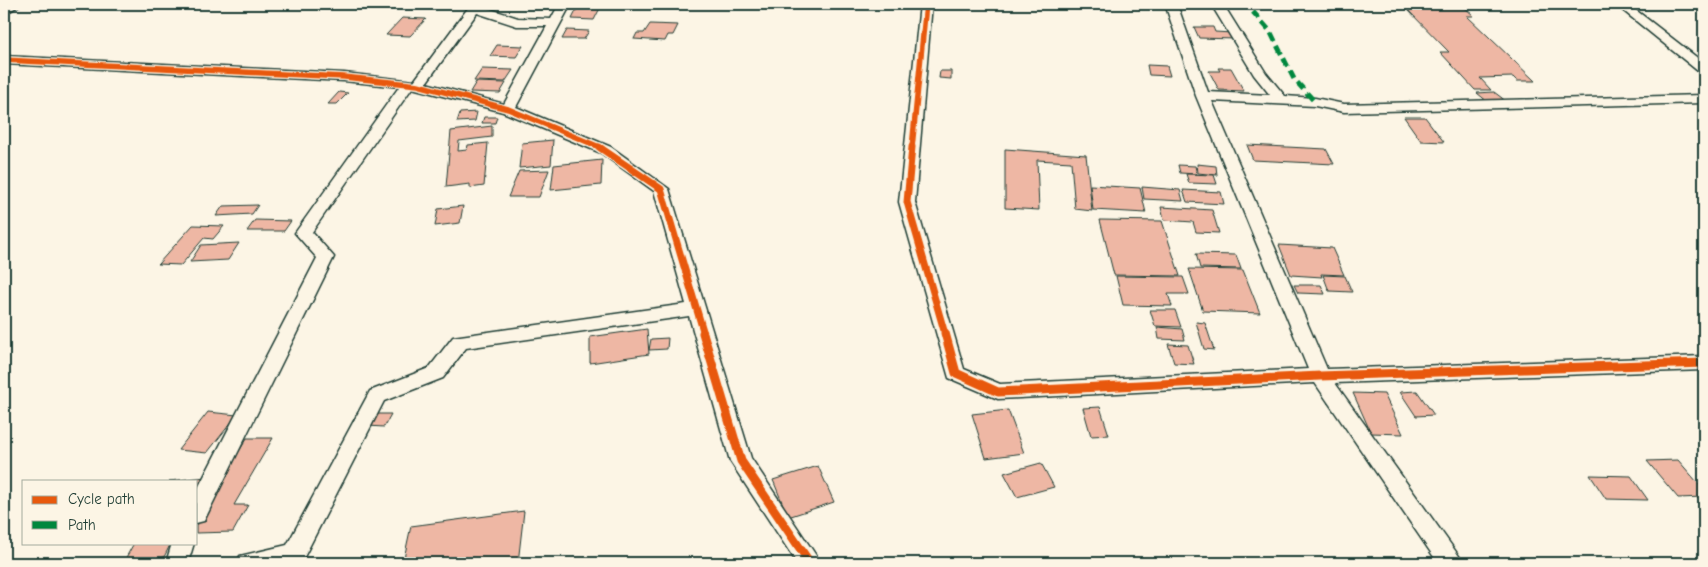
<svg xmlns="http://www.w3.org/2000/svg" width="1708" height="567" font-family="'Comic Neue',sans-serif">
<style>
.building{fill:#eeb7a4;stroke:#1f3d34}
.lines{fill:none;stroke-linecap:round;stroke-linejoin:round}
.street-casing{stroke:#1f3d34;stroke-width:3}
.street{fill:#fcf5e5;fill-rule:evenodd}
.quiet{stroke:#00873e;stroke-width:5;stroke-dasharray:9 5;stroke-linecap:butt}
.cycleway-far2-casing{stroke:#fcf5e5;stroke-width:8}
.cycleway-far1-casing{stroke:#fcf5e5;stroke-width:10}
.cycleway-casing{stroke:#fcf5e5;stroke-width:12}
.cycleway-far2{stroke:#e8590c;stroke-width:5.5}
.cycleway-far1{stroke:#e8590c;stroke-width:7}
.cycleway{stroke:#e8590c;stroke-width:9}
</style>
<rect width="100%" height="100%" fill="#fcf5e5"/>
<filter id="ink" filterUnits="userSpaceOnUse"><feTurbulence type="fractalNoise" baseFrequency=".02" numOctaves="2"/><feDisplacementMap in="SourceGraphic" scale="10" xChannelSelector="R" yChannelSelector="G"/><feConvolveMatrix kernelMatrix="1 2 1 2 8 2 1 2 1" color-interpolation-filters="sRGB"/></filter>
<g filter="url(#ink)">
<g class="building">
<polygon points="1404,6 1463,6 1474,16 1467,16 1535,81 1517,81 1513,77 1480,78 1491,90 1475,90 1440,52 1449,52"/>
<polygon points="578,7 600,8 594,20 572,19"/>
<polygon points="402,18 426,19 410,36 386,35"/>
<polygon points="650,24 678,25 673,35 668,35 665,41 634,39 637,33 644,33"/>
<polygon points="1194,27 1213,27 1215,32 1232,33 1235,39 1199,38"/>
<polygon points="567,30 589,31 584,39 562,39"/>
<polygon points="497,45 523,46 516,57 490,56"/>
<polygon points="1147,65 1167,66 1170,76 1149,75"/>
<polygon points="1218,68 1231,68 1244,91 1219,90 1209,71 1220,71"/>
<polygon points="482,69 513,70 505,82 474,81"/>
<polygon points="940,71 951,71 951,79 939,78"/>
<polygon points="476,82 506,83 500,93 470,92"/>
<polygon points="339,92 348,93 337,104 328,104"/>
<polygon points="1494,92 1506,101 1488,102 1477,93"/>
<polygon points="477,112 475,121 457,122 460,113"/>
<polygon points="484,117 497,117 495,123 482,123"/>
<polygon points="1404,117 1425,117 1444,142 1421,141"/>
<polygon points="492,126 492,137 459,141 458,151 467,150 468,145 488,143 484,186 470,188 470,184 446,187 451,131"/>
<polygon points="553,140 551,165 519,168 522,143"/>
<polygon points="1247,145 1326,149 1334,164 1253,160"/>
<polygon points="1005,149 1086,155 1092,211 1075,209 1071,162 1037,160 1039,210 1005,208"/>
<polygon points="602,160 601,185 551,190 554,165"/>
<polygon points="1197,164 1216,166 1217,175 1198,173"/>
<polygon points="1178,165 1195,166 1197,174 1180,173"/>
<polygon points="549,170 539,197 508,197 519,171"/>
<polygon points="1186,174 1214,175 1217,184 1189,183"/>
<polygon points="1090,185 1140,188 1146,213 1093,210"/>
<polygon points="1142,187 1180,190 1183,201 1144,199"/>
<polygon points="1183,190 1221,192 1224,204 1187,202"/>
<polygon points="258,205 252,214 216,216 223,206"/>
<polygon points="463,206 460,223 435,226 438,209"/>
<polygon points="1161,207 1212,210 1219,233 1196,232 1193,222 1164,220"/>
<polygon points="255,220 291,221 284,231 247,231"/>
<polygon points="1100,220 1162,221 1180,276 1114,275"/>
<polygon points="193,225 224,226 213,239 204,238 181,265 158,264"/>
<polygon points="239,243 228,260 190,262 201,245"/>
<polygon points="1279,245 1332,248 1344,275 1321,274 1322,277 1291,275"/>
<polygon points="1196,254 1236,255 1241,269 1200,268"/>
<polygon points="1189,269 1243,270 1260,313 1203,311"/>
<polygon points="1323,275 1345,276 1352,292 1329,291"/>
<polygon points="1116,276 1183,277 1189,294 1168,294 1172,306 1123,305"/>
<polygon points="1294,285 1321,285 1325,294 1298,293"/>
<polygon points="1150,310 1175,310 1181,327 1155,326"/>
<polygon points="1196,322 1205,323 1214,350 1204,349"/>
<polygon points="1157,327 1182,329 1185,340 1159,339"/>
<polygon points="647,329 649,354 590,363 590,337"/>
<polygon points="668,338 667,349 649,350 651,339"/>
<polygon points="1168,344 1188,345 1194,364 1174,363"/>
<polygon points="1417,391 1434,415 1416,416 1400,392"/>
<polygon points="1353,393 1384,394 1403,434 1371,433"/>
<polygon points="1100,407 1109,435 1091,436 1083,408"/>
<polygon points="1008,410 1024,453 986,458 972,414"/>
<polygon points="208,412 237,415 207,453 178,450"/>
<polygon points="373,414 391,414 384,427 367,426"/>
<polygon points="247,438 273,438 234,505 248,505 233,532 196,533 196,524"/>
<polygon points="1678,460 1704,490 1704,497 1678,498 1647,461"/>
<polygon points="1041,463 1054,487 1017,497 1004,473"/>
<polygon points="818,466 834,502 788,517 773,480"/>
<polygon points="1590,475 1631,476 1648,500 1606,499"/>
<polygon points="206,477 196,496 196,481 169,481"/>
<polygon points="524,511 518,563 403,563 411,526"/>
<polygon points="134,543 171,543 161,563 123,563"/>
</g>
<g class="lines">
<defs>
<g id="street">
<polygon points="7,4 21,4 4,15 4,6"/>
<path d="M471,4H483L481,6L518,18L551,19L559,4H571L516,107L611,147L669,189L751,458L821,563H797L730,461L689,316L466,348L443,378L384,401L302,561L296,563H237L240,556L287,545L370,391L429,368L453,337L686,304L654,191L601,153L503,112L412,88L312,232L334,257L204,521L196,523V492L317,258L295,233L399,87L344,81L4,64V56L344,73L414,81ZM477,13L517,26H547L504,104L426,83Z"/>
<polygon points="920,4 932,4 915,202 964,369 1000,384 1308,369 1196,96 1165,4 1177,4 1208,92 1270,95 1254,75 1211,4 1223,4 1266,73 1285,96 1315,98 1344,104 1704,95 1704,103 1344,112 1315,106 1212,101 1327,369 1704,356 1704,370 1335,383 1459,556 1462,563 1438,563 1315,383 998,399 949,378 899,202"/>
<polygon points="1615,4 1628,4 1704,63 1704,73 1699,72"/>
<polygon points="172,543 194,543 188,563 166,563"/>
</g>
</defs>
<use href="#street" class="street-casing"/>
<use href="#street" class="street"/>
<polyline class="quiet" points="1253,12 1270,31 1294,79 1315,102"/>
<defs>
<g id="cycleway-far2">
<polyline points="4,60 344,77 418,85 508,109 602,148"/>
<polyline points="912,148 926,4"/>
</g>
<g id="cycleway-far1">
<polyline points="599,147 661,189 704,334"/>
<polyline points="912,147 907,202 945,334"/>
</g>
<g id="cycleway">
<polyline points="703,333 741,461 810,563"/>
<polyline points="945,333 956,373 998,392 1320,376 1704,363"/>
</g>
</defs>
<use href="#cycleway-far2" class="cycleway-far2-casing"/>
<use href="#cycleway-far1" class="cycleway-far1-casing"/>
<use href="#cycleway" class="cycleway-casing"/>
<use href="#cycleway-far2" class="cycleway-far2"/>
<use href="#cycleway-far1" class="cycleway-far1"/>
<use href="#cycleway" class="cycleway"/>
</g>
</g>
<rect width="1708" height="567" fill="none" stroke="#fcf5e5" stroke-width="20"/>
<rect x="10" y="10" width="1688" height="547" fill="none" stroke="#1f3d34" stroke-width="2" filter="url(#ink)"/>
<rect x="22" y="480" width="175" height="65" fill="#fcf5e5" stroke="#a4ab9e"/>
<rect x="32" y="496" width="25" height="8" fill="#e8590c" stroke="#a4ab9e"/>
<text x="68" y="504" font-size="15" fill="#1f3d34">Cycle path</text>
<rect x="32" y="521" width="25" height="8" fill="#00873e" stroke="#a4ab9e"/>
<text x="68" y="530" font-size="15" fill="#1f3d34">Path</text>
</svg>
